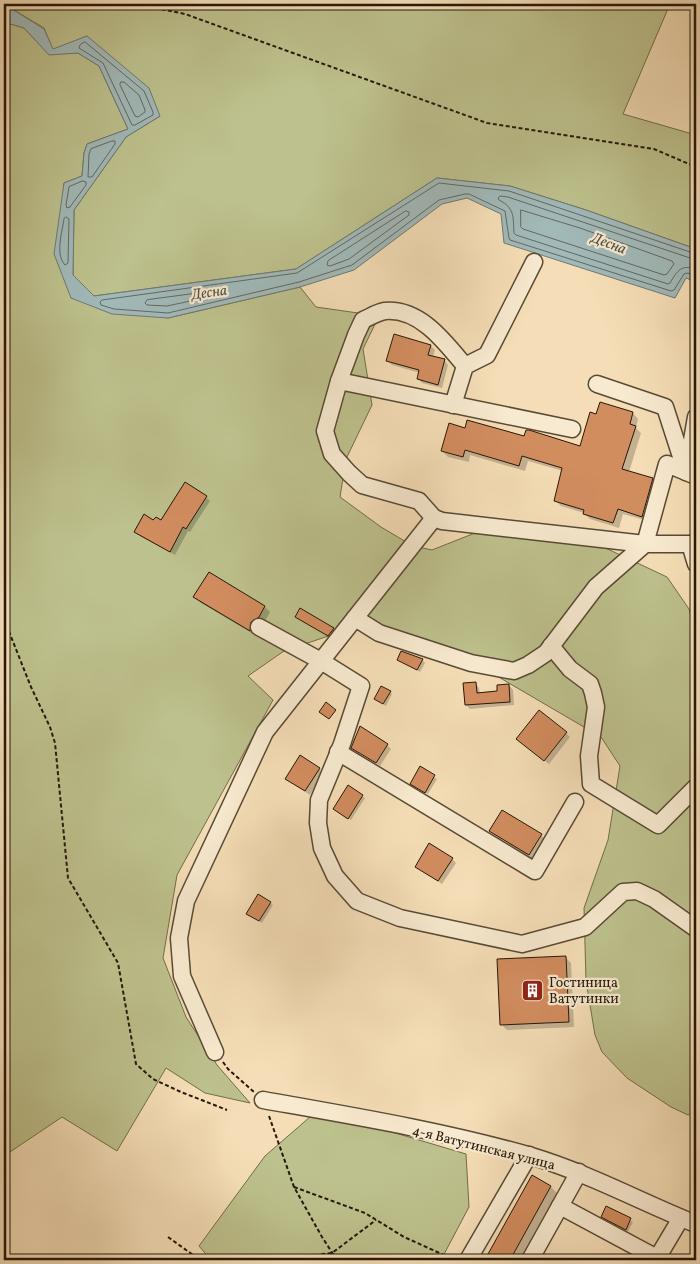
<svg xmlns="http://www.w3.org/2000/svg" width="700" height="1264" font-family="Vollkorn,serif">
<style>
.green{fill:#bdc18d;stroke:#716c4a}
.water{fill:#a1b9b9;stroke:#6f7972}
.shadow{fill:#0003}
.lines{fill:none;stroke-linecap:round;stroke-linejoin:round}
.shore{stroke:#636860;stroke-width:1}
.building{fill:#d28d5f;stroke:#251808}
.minor-casing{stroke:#594a34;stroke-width:19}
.path{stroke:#251808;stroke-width:2;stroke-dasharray:4 2.5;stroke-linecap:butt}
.minor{stroke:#f8ead0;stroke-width:16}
.labels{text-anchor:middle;stroke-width:4.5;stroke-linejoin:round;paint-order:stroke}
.poi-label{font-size:14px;fill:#251808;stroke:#f8ead0;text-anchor:start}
.street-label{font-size:14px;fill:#251808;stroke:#f8ead0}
.water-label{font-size:15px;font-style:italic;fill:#505046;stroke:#f8ead0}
</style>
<rect width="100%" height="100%" fill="#f5deb7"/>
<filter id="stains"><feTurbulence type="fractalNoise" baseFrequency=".004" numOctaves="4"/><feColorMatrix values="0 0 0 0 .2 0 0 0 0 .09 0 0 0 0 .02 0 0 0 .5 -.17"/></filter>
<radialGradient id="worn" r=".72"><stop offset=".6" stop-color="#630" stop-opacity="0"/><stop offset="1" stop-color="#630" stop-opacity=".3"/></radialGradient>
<g class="green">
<polygon points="4,4 670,4 623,114 696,135 696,249 586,210 510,186 437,178 296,269 94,296 73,275 74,210 126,137 160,116 87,36 53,50 44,28"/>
<polygon points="4,22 24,28 49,54 78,53 99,66 128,129 87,144 84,153 82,176 64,183 71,298 168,318 300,287 316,307 379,316 363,349 372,405 346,459 340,497 381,527 413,546 432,550 485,529 580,536 667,577 689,609 696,631 696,1113 688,1115 671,1107 627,1078 602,1052 595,1035 586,981 584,908 608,840 620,766 601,737 449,648 358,626 284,651 248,676 273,700 177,875 163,958 186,1017 217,1065 250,1103 205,1093 166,1068 117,1151 62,1117 4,1156"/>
<polygon points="318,1110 466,1154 469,1207 441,1260 211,1260 199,1246 265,1156"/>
</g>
<polygon class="water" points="4,4 44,29 53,49 87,36 149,88 160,116 126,137 74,210 73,275 94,296 296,269 437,178 510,186 586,210 696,249 696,282 686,278 675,298 504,243 501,214 467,198 442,204 354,270 300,287 168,318 112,314 71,298 54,254 64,183 82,176 84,153 87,144 128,129 99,66 78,53 49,55 24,28 4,22"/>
<g class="shadow">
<polygon points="431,346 435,350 433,357 444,360 448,365 442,388 422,383 418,378 420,373 392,365 388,361"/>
<polygon points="633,413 638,419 636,428 641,433 629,472 652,479 658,485 648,521 623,514 619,528 590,519 584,513 561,506 556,501 563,471 528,461 525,471 470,455 469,462 448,457 442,451 466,429 581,447 597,415"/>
<polygon points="206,497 210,501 190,532 188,531 175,555 140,536 136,532 154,521 161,522"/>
<polygon points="209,574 265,607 270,612 264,623 256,628 255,635 201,603 195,597"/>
<polygon points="300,610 333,629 336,632 331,638 299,619"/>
<polygon points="398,659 422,660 425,663 420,672"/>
<polygon points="475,683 479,688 480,694 499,692 509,685 513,690 514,705 470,709 466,705"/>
<polygon points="390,692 392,694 386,706 378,701"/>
<polygon points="566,733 570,737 549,764 522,743"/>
<polygon points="387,745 391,749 380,766 353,748"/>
<polygon points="420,768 437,779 428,794 414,786"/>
<polygon points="319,769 323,773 310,795 286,779"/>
<polygon points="362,796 365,798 351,820 337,811"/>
<polygon points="490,831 541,835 545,839 533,859 494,835"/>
<polygon points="452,859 456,863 442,884 416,867"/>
<polygon points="270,903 273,905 262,923 250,916"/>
<polygon points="566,958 571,963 574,1027 507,1030 501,1024"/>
<polygon points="532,1176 551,1187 569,1205 539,1260 495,1260 489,1254"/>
<polygon points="607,1208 633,1222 628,1232 605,1219"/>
</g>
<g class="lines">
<g class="shore">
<polygon points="85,42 144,91 153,112 153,115 135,125 132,125 103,63 79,48 80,45"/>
<polygon points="121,82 124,82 139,95 145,110 145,112 138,117 135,116 120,85"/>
<polygon points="112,141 115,141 115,144 92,177 88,177 89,154 91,149"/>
<polygon points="83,181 86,182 86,185 70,207 67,208 66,205 69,187"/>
<polygon points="521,210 580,228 672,261 674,264 667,274 664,275 523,229 521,227"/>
<polygon points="406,211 409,212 409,215 349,259 330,266 327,265 328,261"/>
<path d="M66,217L69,219L68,263L65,265C55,254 62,233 64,219Z"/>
<polyline points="696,254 509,191 439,183 297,273 102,300 100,302 101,305 114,309 168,313 299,282 352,265 439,200 465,194 469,194 505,211 509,238 510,240 671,291 674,290 684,274 688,273 696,277"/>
<path d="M696,260L508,197L500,196L498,198L499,200C515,208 513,217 514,233L516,235L668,284L670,283C677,271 682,263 696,270"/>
<polygon points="207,292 210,294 209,297 167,306 147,305 145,303 147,300"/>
</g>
</g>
<g class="building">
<polygon points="394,334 431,345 428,355 445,359 438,385 417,379 419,370 386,361"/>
<polygon points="600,402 633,412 630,424 636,426 622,469 653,478 642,517 618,509 613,523 583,514 584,510 554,501 562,468 522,456 519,466 465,450 463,457 441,451 449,423 465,428 467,420 524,436 526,430 529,430 580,446 590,412 596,414"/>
<polygon points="185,482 207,496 186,529 183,527 170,552 134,532 144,514 153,520 156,517 161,520"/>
<polygon points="209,572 265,606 259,617 251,622 250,631 193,597"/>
<polygon points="300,608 334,628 328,636 295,617"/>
<polygon points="401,651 423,659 417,670 397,660"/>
<polygon points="476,682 477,693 497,691 497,685 509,684 510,702 465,705 463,683"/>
<polygon points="381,686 391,691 383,704 374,699"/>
<polygon points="326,702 336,710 329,719 319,712"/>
<polygon points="539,710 567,732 544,761 516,739"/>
<polygon points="360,726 388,744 376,763 351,748"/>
<polygon points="300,755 320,768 305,791 285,779"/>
<polygon points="420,766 435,775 425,793 410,784"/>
<polygon points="348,785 363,795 348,819 333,809"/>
<polygon points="502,810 542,834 529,855 489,831"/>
<polygon points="429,843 453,858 438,881 415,867"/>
<polygon points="258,894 271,902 259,921 246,914"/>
<polygon points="566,956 569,1022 500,1025 497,959"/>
<polygon points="532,1175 551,1186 510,1260 499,1260 488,1254"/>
<polygon points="606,1206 631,1218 626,1230 601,1217"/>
</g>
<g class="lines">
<defs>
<g id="minor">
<path d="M339,381L356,335L363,320C370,317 378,312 385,311C420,308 445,342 465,366"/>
<polyline points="597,384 665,407 686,472"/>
<polyline points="453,405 465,366 487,355 534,262"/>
<polyline points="687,469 696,417"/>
<polyline points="434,518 419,501 362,485 349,473 332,454 325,431 339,381 572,429"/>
<polyline points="690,544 696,564"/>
<polyline points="355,618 379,633 471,663 514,671 528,665 546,653 596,587 645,544 696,544"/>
<polyline points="259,627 321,661 361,686 342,744 319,800 318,823 322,848 335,876 357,901 400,918 522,944 585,927 623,892 637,891 654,899 695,928"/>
<polyline points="551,646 570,669 590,684 593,693 596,707 589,756 591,784 658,825 696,787"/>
<polyline points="338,752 535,871 575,802"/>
<polyline points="215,1052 182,976 179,938 186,901 265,732 434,518 442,521 645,544 667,464 696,476"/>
<path d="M263,1100C353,1116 444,1131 531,1156C588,1173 641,1202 696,1224"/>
<polyline points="560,1206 657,1258"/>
<polyline points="468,1260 529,1155"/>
<polyline points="530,1260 579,1172"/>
<polyline points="656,1260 681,1218"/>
</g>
</defs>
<use href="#minor" class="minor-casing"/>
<g class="path">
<polyline points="136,4 185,14 487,123 654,149 696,167"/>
<polyline points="4,619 31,687 50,727 55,743 68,878 118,963 136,1064 153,1079 181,1092 227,1110"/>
<polyline points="223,1062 228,1069 254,1092"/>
<polyline points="269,1116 294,1187 322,1237 337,1260"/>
<polyline points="294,1187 365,1213 404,1237 455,1260"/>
<polyline points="168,1237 200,1260"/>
<polyline points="276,1260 332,1253 376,1220"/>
</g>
<use href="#minor" class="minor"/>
</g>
<defs>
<symbol id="building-square" viewBox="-11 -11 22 22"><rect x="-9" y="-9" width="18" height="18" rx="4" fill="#8f2418" stroke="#f8ead0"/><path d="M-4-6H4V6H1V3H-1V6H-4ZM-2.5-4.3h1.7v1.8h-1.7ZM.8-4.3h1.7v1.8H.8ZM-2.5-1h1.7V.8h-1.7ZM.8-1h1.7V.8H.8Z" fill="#fff"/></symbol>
</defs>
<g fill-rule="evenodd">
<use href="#building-square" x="520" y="978" width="25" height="25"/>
</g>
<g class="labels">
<g class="poi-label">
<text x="549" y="987">Гостиница<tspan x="549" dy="16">Ватутинки</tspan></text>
</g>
<g class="street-label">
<text transform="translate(484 1147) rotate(14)" y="5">4-я Ватутинская улица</text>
</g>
<g class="water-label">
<text transform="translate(609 243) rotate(21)" y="5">Десна</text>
<text transform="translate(209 292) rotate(-8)" y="5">Десна</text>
</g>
</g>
<rect width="700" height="1264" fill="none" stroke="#f5deb7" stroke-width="20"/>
<rect x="5" y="5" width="690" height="1254" fill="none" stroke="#251808" stroke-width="2.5"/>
<rect x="10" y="10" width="680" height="1244" fill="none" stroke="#251808"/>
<rect width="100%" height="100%" filter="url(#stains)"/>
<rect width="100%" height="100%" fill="url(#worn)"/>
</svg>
